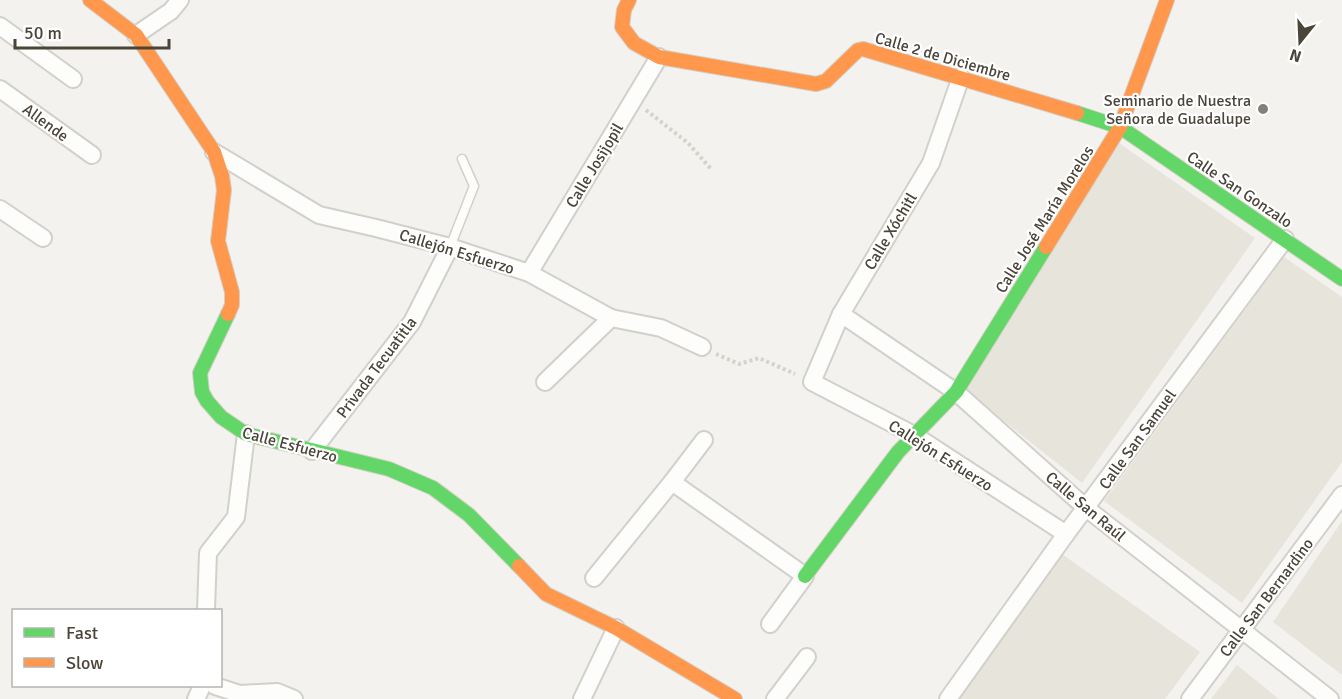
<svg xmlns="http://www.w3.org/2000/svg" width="1342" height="699" font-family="Signika,sans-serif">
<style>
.residential{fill:#e7e4dc}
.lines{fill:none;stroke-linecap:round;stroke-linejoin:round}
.lane-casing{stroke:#d2d0cb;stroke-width:11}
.street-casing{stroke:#d2d0cb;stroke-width:20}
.fast-casing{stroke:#d3cfc5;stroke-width:16}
.slow-casing{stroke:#d3cfc5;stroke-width:16}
.path{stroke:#d3d2cc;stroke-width:4;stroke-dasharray:3 3;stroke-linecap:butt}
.lane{stroke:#fdfdfc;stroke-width:8}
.street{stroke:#fdfdfc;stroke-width:16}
.fast{stroke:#63d668;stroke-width:14}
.slow{stroke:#ff974d;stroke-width:14}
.poi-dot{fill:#868178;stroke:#fff;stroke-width:2}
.labels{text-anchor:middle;stroke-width:4.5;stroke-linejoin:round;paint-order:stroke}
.street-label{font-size:16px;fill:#4b4439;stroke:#fff}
.poi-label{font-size:16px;fill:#4b4439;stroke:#fff;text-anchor:end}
</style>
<rect width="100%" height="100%" fill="#f4f2ee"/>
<g class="residential">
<polygon points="1119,143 1255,238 1082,483 966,391"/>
<polygon points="1284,257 1342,297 1342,462 1242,603 1104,501"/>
<polygon points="1342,521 1342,675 1273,622"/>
<polygon points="1062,554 1200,652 1165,699 959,699"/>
<polygon points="1237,665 1279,699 1211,699"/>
</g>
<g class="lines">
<defs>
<polyline id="lane" points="450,247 474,186 462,159"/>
<g id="street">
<polyline points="0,26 73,79"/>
<polyline points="136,35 171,11 180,0"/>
<polyline points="961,77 931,163 841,314 812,382 914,435 1066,534"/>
<polyline points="0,89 92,155"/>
<polyline points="214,152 319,215 376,228 450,247 529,273 611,318 661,328 702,347"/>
<polyline points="0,209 43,238"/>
<polyline points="529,273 659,57"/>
<polyline points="841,314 956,392 1086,508 1330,699"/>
<polyline points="545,382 611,318"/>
<polyline points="312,451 412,322 450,247"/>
<polyline points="672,482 704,440"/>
<polyline points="594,578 672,482 805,576 770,624"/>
<polyline points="206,610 208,553 236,517 246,434"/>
<polyline points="215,686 240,694 277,692 294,699"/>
<polyline points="196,699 202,686"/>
<polyline points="582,699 616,628"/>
<polyline points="775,699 807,657"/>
<polyline points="948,699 1066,534 1285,239"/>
<polyline points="1190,699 1342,495"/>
</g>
<g id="fast">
<polyline points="1077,113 1120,127 1342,279"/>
<polyline points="228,314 200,373 202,392 207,401 221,417 246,434 389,469 433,488 469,515 519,566"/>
<polyline points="805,576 898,452 956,392 1046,247"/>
</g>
<g id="slow">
<polyline points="90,0 136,35 214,152 222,176 224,190 218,241 232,292 232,305 228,314"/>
<polyline points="629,0 624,10 622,27 634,43 659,57 816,84 826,81 858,50 863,49 1077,113"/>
<polyline points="1046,247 1120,127 1167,0"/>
<polyline points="519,566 546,594 616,628 735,699"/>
</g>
</defs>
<use href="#lane" class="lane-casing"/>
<use href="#street" class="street-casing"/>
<use href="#fast" class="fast-casing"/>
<use href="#slow" class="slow-casing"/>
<g class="path">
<polyline points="646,110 688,143 712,170"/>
<polyline points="716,354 739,364 759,358 795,374"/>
</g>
<use href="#lane" class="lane"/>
<use href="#street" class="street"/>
<use href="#fast" class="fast"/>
<use href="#slow" class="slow"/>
</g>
<circle class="poi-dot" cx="1263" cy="109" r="6"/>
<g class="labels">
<g class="street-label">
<text transform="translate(943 56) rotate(16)" y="6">Calle 2 de Diciembre</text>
<text transform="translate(46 122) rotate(36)" y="6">Allende</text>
<text transform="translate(594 165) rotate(-59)" y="6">Calle Josijopil</text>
<text transform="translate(1240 189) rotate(34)" y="6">Calle San Gonzalo</text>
<text transform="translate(1044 219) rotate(-58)" y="6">Calle José María Morelos</text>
<text transform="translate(890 231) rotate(-59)" y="6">Calle Xóchitl</text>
<text transform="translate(457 251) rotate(17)" y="6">Callejón Esfuerzo</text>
<text transform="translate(376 367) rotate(-53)" y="6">Privada Tecuatitla</text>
<text transform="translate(1137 439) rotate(-54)" y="6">Calle San Samuel</text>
<text transform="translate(290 444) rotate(15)" y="6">Calle Esfuerzo</text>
<text transform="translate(941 455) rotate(32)" y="6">Callejón Esfuerzo</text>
<text transform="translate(1086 506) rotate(40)" y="6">Calle San Raúl</text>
<text transform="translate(1266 597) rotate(-53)" y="6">Calle San Bernardino</text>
</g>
<g class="poi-label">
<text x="1251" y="106">Seminario de Nuestra<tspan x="1251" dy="18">Señora de Guadalupe</tspan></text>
</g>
</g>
<rect x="12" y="609" width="210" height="78" fill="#ffffff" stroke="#b7b4b0" stroke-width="1.5"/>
<rect x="24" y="628" width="30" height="9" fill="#63d668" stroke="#b7b4b0" stroke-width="1.5"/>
<text x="66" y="639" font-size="18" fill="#4b4439">Fast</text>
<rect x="24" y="658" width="30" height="9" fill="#ff974d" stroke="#b7b4b0" stroke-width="1.5"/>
<text x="66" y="669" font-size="18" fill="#4b4439">Slow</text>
<g transform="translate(1300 42) rotate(198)" stroke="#ffffff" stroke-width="4.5" paint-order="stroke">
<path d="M0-4.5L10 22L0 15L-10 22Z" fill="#4b4439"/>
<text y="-9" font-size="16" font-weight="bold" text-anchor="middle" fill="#4b4439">N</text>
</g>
<path d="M15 39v9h154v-9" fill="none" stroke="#4b4439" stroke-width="3"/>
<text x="24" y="39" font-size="18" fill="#4b4439" stroke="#ffffff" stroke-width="4.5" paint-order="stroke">50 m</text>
</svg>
